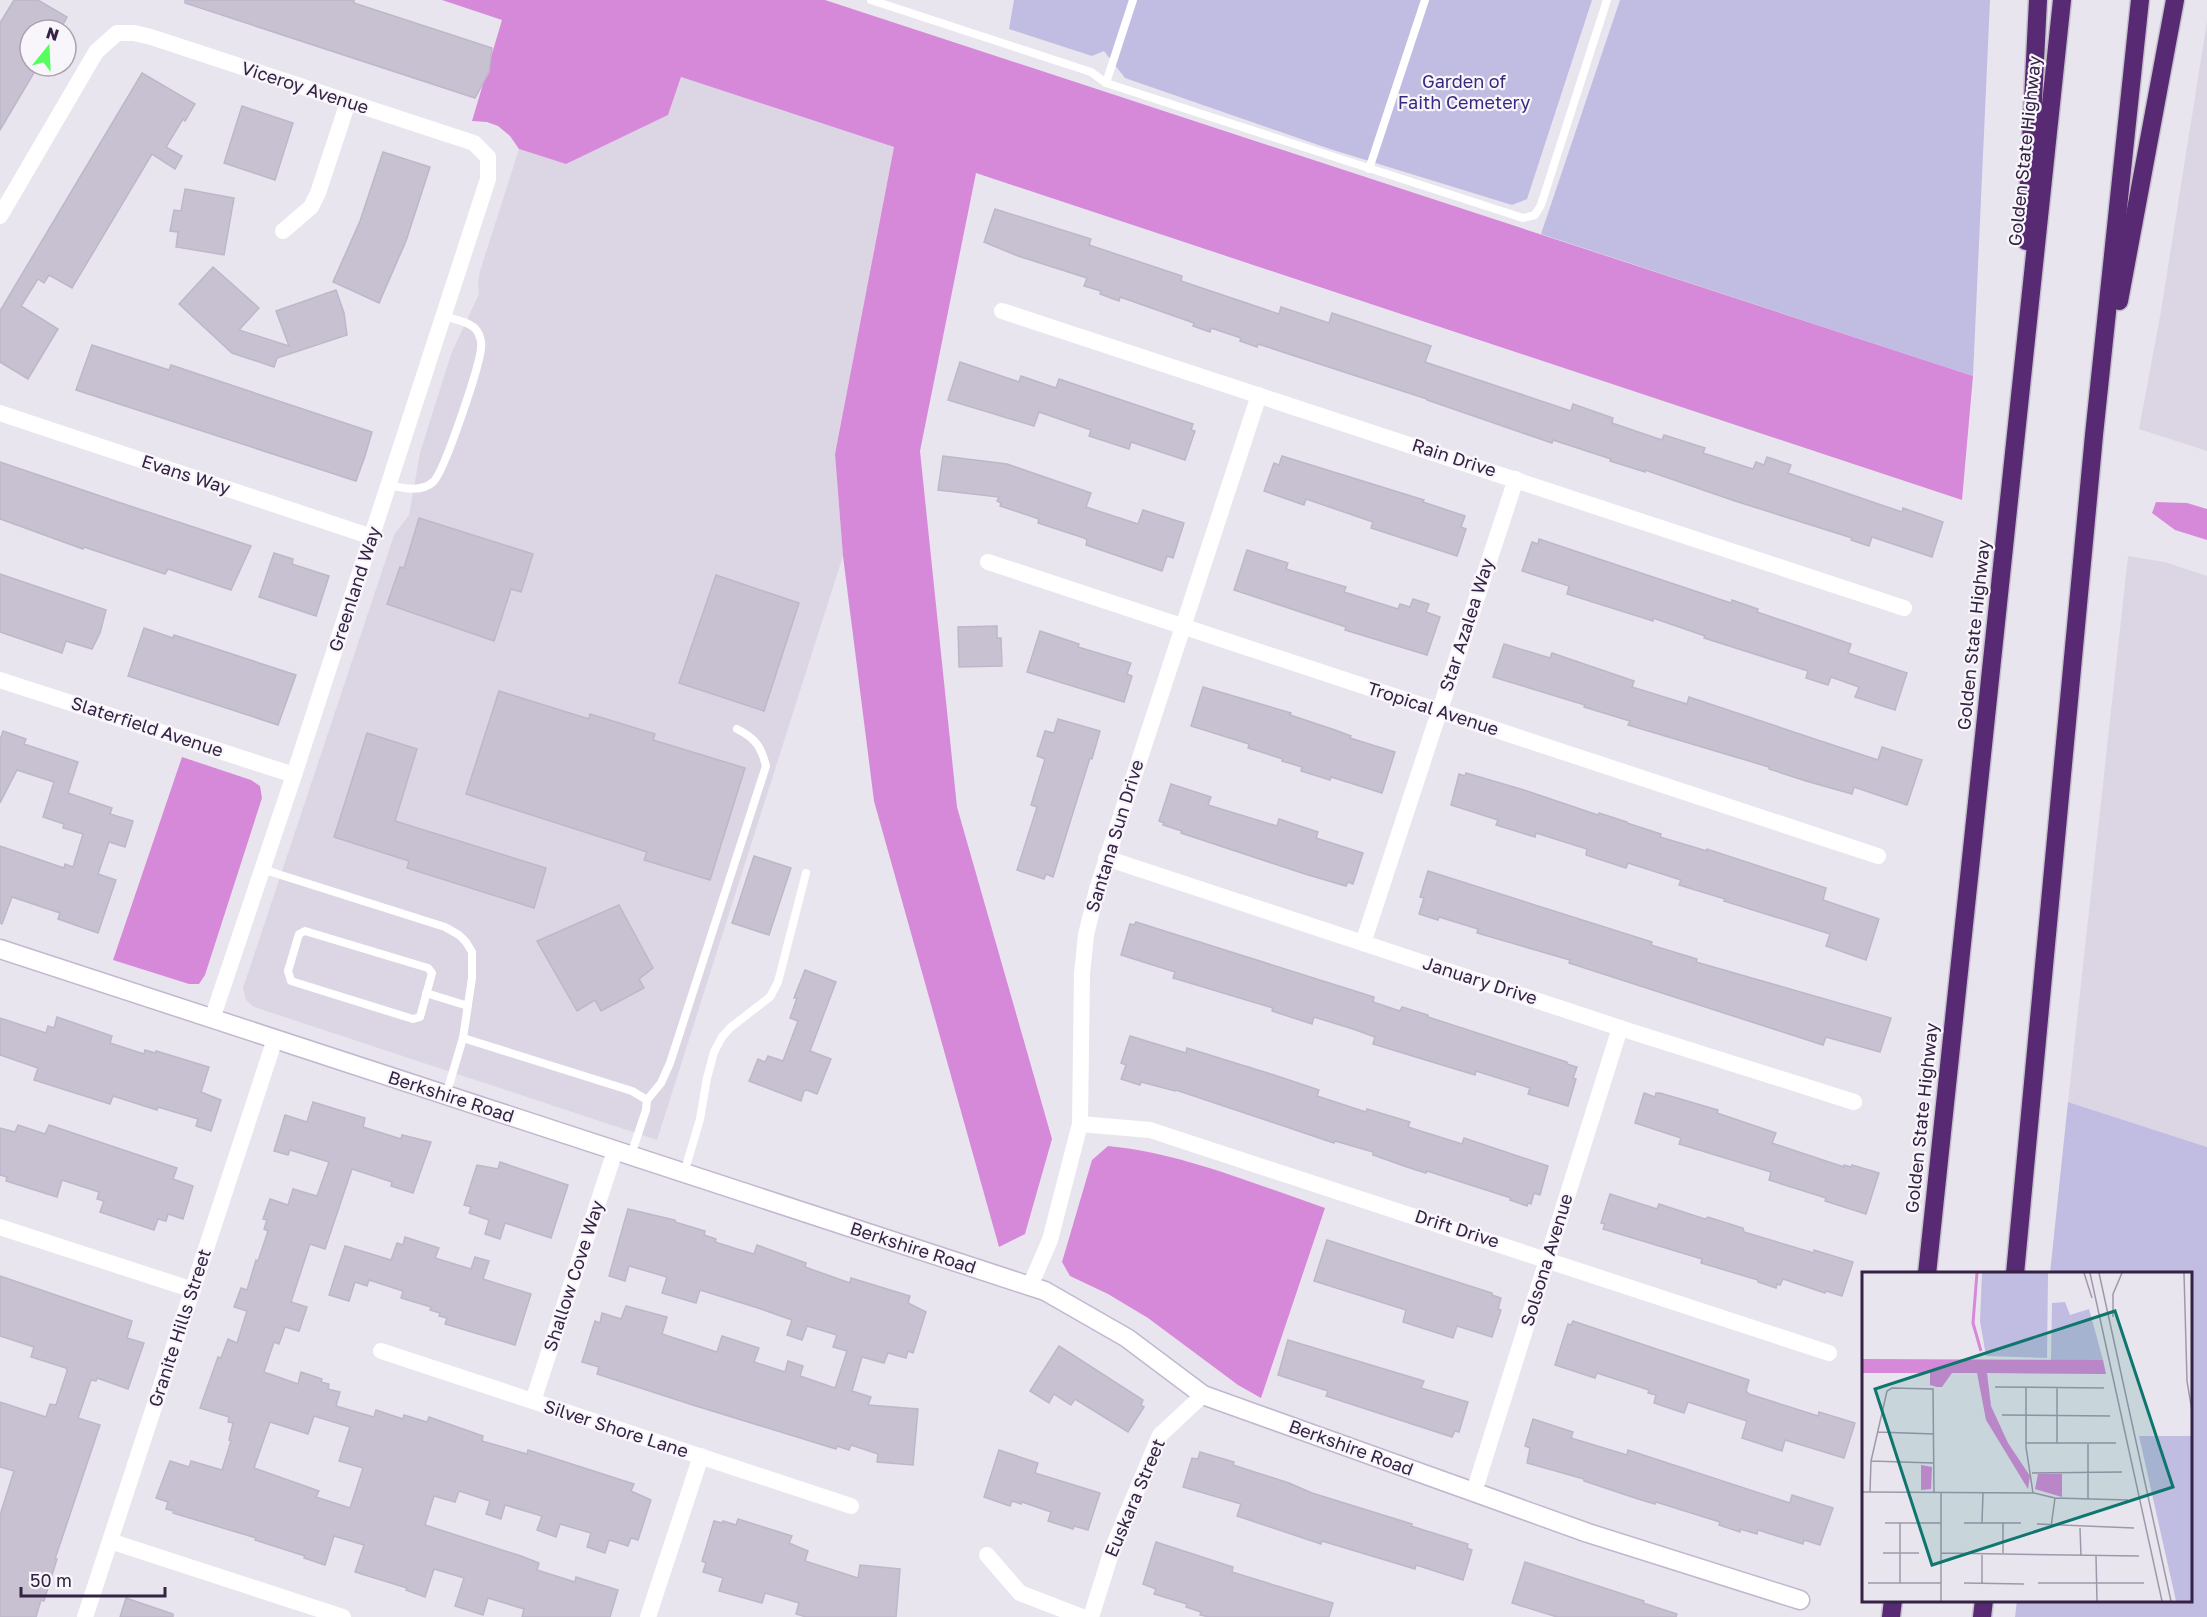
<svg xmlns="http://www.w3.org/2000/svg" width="2207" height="1617" font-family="'Golos Text',sans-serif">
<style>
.built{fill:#dcd6e4}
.green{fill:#c0bce2}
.water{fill:#d789d9}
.building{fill:#c7c1d1;stroke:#beb7ca;stroke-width:1.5;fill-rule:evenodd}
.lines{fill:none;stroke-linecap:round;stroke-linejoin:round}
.secondary-casing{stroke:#c3b7d0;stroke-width:21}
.highway-casing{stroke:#c6c1cb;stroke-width:21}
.lane{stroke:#fff;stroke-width:8}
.street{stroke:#fff;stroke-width:16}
.secondary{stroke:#fff;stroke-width:18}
.highway{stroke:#572a73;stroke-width:18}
.labels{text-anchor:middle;stroke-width:4.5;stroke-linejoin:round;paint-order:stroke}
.park-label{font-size:18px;fill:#3a287f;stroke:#f8f6fb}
.street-label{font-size:18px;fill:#352244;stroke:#f8f6fb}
.inset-river{fill:none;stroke:#d789d9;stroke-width:3}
.inset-road{fill:none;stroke:#a197ab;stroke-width:1.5}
.view{fill:#0f766e;fill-opacity:0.15;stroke:#0f766e;stroke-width:3}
.inset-edge{fill:none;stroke:#352244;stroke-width:3}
</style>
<rect width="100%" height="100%" fill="#e9e5ef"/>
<g class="built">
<polygon points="2207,21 2207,451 2139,429 2161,311"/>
<polygon points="681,77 894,147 835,454 843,556 657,1140 254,1007 246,1000 243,988 394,535 409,515 420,453 451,354 479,294 478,284 480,271 519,149 566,164 668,115"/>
<polygon points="2128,556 2165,562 2207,576 2207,1147 2068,1102"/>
</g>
<g class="green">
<polygon points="1014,0 1592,0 1527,199 1512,205 1330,149 1125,78 1104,51 1092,56 1009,29"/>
<polygon points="1620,0 1990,0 1973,376 1541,234"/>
<polygon points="2068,1102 2207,1147 2207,1617 2015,1617 2017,1601 2190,1600 2190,1274 2050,1273"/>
</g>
<g class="water">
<polygon points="442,0 825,0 1973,376 1962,500 976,173 920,451 957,807 1052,1139 1025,1234 999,1247 874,801 843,556 835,454 894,147 681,77 668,115 566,164 519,149 510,136 498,126 487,122 472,121 502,20"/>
<polygon points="2156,502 2187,503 2207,509 2207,540 2175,530 2152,513"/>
<polygon points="182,757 251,780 260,786 262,798 205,975 199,984 189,984 113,960"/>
<path d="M1108,1146C1182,1153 1254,1184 1325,1208L1261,1398L1238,1385L1148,1318L1108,1294L1070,1276L1062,1262L1092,1160Z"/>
</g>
<g class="building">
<polygon points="14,0 38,0 67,17 60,30 30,30 30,66 38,66 0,130 0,23"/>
<polygon points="185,0 354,0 354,3 492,48 489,72 475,98 185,3"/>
<polygon points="142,73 195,104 185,121 183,119 166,147 182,156 175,169 152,154 72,288 49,275 44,283 38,279 21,306 58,329 28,379 0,362 0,311"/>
<polygon points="242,106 293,123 275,180 224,163"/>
<polygon points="383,152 430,167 406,241 379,303 333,282 360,221"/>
<polygon points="185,189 234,198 224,255 176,247 178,232 170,231 174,210 181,211"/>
<polygon points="995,209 1091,239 1089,245 1182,276 1181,281 1279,314 1281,307 1329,323 1332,313 1431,346 1425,362 1571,411 1573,404 1613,418 1612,423 1662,440 1664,435 1705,448 1703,453 1753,469 1756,462 1764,465 1767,457 1791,465 1788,473 1902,512 1903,508 1943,522 1932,557 1872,537 1869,546 1851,540 1852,538 1735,501 1645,470 1645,472 1610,461 1611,459 1553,440 1552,443 1517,431 1427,400 1427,399 1258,344 1257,347 1240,341 1241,338 1211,328 1210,332 1193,326 1194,323 1120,297 1119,301 1100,294 1101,291 1084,286 1087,278 1018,256 984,242"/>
<polygon points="213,267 259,308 239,330 289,346 276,311 336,290 344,313 347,335 277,358 274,367 232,353 179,304"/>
<polygon points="92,345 169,370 171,365 372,432 365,456 356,481 76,390"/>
<polygon points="960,362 1019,382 1021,376 1056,388 1059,379 1193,424 1191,430 1195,431 1185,460 1131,442 1129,449 1089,436 1091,430 1039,412 1034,426 948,400"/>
<polygon points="943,456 1007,464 1091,493 1086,507 1138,524 1143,510 1184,523 1173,558 1167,556 1162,571 1086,545 1087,540 1084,538 1038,523 1039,519 1000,506 1001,503 997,501 999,497 938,490"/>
<polygon points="1282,456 1424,500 1423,502 1465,516 1461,527 1466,529 1457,556 1371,528 1373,522 1306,499 1304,505 1264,491 1274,463 1279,465"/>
<polygon points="0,462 121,503 251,546 231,590 168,569 165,574 84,547 83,549 0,519"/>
<polygon points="419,518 533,554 521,592 511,589 494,641 387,604 400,567 404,568"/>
<polygon points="1539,539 1731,603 1732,600 1758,609 1757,612 1851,644 1848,653 1907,673 1895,710 1855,697 1859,687 1831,677 1828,685 1806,678 1808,671 1704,638 1705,636 1653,618 1653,621 1567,594 1569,586 1522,571 1532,542 1538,544"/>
<polygon points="1247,550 1288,563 1286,569 1346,587 1344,592 1398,609 1400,604 1410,607 1413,599 1429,604 1426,612 1440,617 1427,655 1345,630 1346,627 1234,590"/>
<polygon points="274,553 293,559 292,564 329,576 316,616 259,597"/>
<polygon points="0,574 106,610 100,633 92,649 66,641 62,653 0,632"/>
<polygon points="716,575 799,603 764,711 679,683"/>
<polygon points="997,626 997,638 1001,638 1002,666 959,667 958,627"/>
<polygon points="144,628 173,638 174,635 296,675 278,725 128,676"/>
<polygon points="1040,631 1079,644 1078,647 1131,663 1127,674 1132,676 1124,702 1027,672"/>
<polygon points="1504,644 1550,658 1552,653 1634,681 1632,687 1687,704 1689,697 1878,760 1882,747 1922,760 1907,805 1854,787 1852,794 1806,781 1769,769 1769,767 1628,725 1630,721 1584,707 1585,705 1493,677"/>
<polygon points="1203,687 1291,713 1290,715 1335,730 1351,736 1350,738 1395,752 1382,793 1331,777 1330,780 1301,771 1302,767 1282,761 1283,759 1248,748 1249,744 1191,726"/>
<polygon points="499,691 589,719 590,714 655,734 653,740 745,768 710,880 644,860 647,852 466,794"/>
<polygon points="1058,719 1100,731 1092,759 1090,758 1053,877 1046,874 1044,879 1017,870 1037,807 1031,805 1045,759 1037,756 1045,731 1054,733"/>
<polygon points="3,731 26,739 24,744 78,762 68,793 112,808 110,814 133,821 125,847 109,842 98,874 116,880 98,933 58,919 60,913 12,897 2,924 0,923 0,846 64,868 65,864 73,867 83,834 63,828 64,824 43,817 54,782 17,770 0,803 0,740"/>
<polygon points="367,733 417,749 395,821 546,868 534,908 407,868 409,861 334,837"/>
<polygon points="1466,773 1524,790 1598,815 1599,813 1627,822 1627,823 1661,834 1660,837 1707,851 1707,849 1826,888 1823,900 1879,919 1866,960 1826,946 1830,934 1724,901 1725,899 1679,885 1681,880 1628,863 1626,868 1586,855 1587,849 1536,833 1535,837 1496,825 1498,820 1451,805 1459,774 1465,776"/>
<polygon points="1171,784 1211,797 1208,805 1277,826 1279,819 1318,832 1316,838 1363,853 1353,884 1348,882 1346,886 1305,874 1181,833 1182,831 1163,825 1164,823 1159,821"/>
<polygon points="754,856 791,868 769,935 732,923"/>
<polygon points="1428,871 1652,942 1651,945 1697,959 1696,962 1891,1018 1880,1052 1826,1037 1823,1045 1569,963 1570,960 1477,933 1478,929 1439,917 1438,920 1419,914 1424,898 1420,897"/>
<polygon points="619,905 653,968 639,979 644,988 601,1011 595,1000 577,1011 537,941"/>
<polygon points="1136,922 1374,997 1373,1002 1400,1011 1402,1007 1428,1015 1428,1017 1567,1062 1567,1064 1577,1067 1573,1078 1576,1079 1568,1106 1528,1094 1530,1088 1476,1071 1475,1075 1373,1044 1375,1037 1353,1029 1314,1017 1312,1024 1272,1011 1273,1008 1173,978 1175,972 1121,955 1130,924 1134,925"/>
<polygon points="805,970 836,982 810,1051 831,1059 817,1094 807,1090 804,1091 801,1101 749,1081 758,1059 765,1062 768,1056 783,1061 798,1021 790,1018 797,998 794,998"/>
<polygon points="57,1017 112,1036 110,1043 144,1054 145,1050 155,1053 156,1051 209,1067 201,1092 221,1100 211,1131 196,1126 198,1119 158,1107 157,1110 113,1096 110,1104 34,1080 38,1068 0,1055 0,1018 46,1033 48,1026 54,1028"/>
<polygon points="1130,1036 1186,1053 1187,1048 1274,1075 1319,1090 1317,1096 1366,1112 1367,1109 1410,1122 1408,1127 1462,1144 1464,1138 1548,1166 1540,1195 1534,1193 1531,1204 1528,1203 1527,1206 1510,1200 1511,1198 1427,1171 1426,1173 1407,1167 1373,1155 1373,1152 1335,1141 1334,1143 1176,1090 1175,1091 1141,1082 1140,1085 1121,1079 1126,1065 1121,1063"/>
<polygon points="1644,1093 1655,1097 1656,1093 1660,1093 1718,1110 1717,1113 1776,1133 1772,1143 1844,1167 1844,1165 1851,1167 1852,1165 1879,1173 1866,1214 1825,1201 1826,1198 1769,1180 1771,1172 1679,1144 1681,1138 1635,1123"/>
<path d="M313,1102L365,1118L363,1127L401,1139L402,1135L431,1142L413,1193L391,1186L392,1182L352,1169L325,1249L310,1244L291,1302L307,1307L299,1331L285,1327L279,1344L274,1342L264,1372L298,1384L301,1372L322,1379L321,1382L329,1384L328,1389L340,1392L336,1406L374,1417L376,1410L403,1419L404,1415L427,1422L429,1417L483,1436L482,1441L527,1454L528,1450L634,1484L631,1491L651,1500L638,1540L631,1538L628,1546L609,1540L605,1553L587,1547L591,1533L560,1524L556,1537L537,1530L542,1516L505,1505L501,1519L486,1514L490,1501L459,1491L455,1502L434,1496L425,1525L521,1556L539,1563L537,1570L575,1582L576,1577L618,1590L610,1617H522L524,1609L488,1598L483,1615L455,1606L464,1578L434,1569L425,1597L406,1590L407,1588L355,1572L364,1545L334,1536L325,1565L304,1558L305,1556L255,1540L256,1538L173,1513L174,1511L166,1509L168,1502L156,1498L170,1461L189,1467L191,1461L222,1470L231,1441L229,1440L233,1423L228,1422L229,1417L200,1408L218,1357L221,1358L228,1339L237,1343L247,1311L234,1307L241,1288L247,1290L256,1260L258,1261L268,1231L264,1229L267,1220L263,1219L270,1199L288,1205L293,1189L317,1196L329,1162L290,1150L288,1155L274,1151L285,1115L307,1122ZM314,1416L350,1427L339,1461L363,1468L350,1508L316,1497L319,1491L254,1468L270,1422L308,1434Z"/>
<polygon points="18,1125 45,1134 49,1125 177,1168 173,1179 193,1186 183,1219 168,1214 166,1221 158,1219 154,1230 100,1212 104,1201 97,1199 99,1192 62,1180 57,1197 6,1181 7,1177 0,1175 0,1128 15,1132"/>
<polygon points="500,1162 568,1185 551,1238 505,1223 500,1239 485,1234 489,1220 469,1213 471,1207 464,1205 477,1165 498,1169"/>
<polygon points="1610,1194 1657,1209 1659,1204 1705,1219 1708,1217 1743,1228 1744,1232 1814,1253 1814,1250 1853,1262 1842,1296 1826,1291 1825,1293 1783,1279 1780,1285 1777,1284 1776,1288 1758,1282 1758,1280 1701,1263 1702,1259 1603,1229 1605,1224 1601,1223"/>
<polygon points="628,1209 675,1220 675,1222 705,1231 704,1235 716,1239 715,1242 737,1249 754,1254 757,1245 806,1263 805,1267 850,1283 851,1278 910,1296 908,1303 926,1312 913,1353 908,1351 906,1358 888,1353 884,1363 862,1357 852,1391 871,1397 868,1405 918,1409 913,1465 877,1462 878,1454 851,1445 849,1450 837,1446 836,1449 696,1406 597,1374 599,1367 582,1362 595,1321 600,1323 602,1313 621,1319 626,1306 667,1317 662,1334 717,1352 722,1336 759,1348 754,1362 785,1372 788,1361 803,1366 800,1376 835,1388 847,1351 833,1347 837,1335 807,1326 802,1340 787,1335 792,1320 758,1308 700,1290 696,1303 662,1293 667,1277 629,1266 625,1281 609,1276"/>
<polygon points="405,1237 439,1248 435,1258 471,1269 475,1257 489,1261 483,1279 531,1294 515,1345 445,1324 447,1318 439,1316 440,1313 430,1310 431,1307 401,1298 403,1291 369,1280 367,1286 355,1282 349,1301 329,1295 345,1246 391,1260 397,1243 403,1245"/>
<polygon points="1327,1240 1492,1293 1492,1295 1501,1298 1498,1309 1501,1310 1492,1337 1457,1326 1453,1338 1403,1322 1406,1310 1314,1281"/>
<polygon points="0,1276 132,1321 127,1338 144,1343 128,1389 97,1378 96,1381 91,1380 78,1418 100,1425 55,1559 57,1559 44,1601 41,1600 36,1617 0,1617 0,1515 14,1471 0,1467 0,1402 46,1417 50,1404 56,1405 67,1371 66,1368 31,1357 34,1347 0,1336"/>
<polygon points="1573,1321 1749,1380 1746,1391 1749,1394 1818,1416 1819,1412 1855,1423 1844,1458 1785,1440 1782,1451 1742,1438 1747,1421 1688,1402 1684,1413 1654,1403 1656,1395 1648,1393 1649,1390 1597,1373 1595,1378 1555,1365 1568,1324 1571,1325"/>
<polygon points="1288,1340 1424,1381 1421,1388 1468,1402 1459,1432 1455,1431 1452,1437 1326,1396 1328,1391 1278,1375"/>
<polygon points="1059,1346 1143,1400 1141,1405 1144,1407 1128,1432 1075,1399 1071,1405 1054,1394 1049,1403 1030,1391"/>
<polygon points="1533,1419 1573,1432 1571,1438 1627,1455 1628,1450 1790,1503 1792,1495 1833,1508 1820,1545 1804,1540 1803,1544 1758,1530 1757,1534 1740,1529 1740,1532 1719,1525 1720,1522 1656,1502 1655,1504 1638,1499 1584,1481 1584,1479 1527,1463 1530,1448 1525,1446"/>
<polygon points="999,1450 1038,1463 1035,1473 1100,1493 1088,1530 1074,1526 1073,1529 1048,1521 1051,1512 1022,1502 1021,1504 1012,1501 1010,1506 984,1497"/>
<polygon points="1200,1452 1234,1462 1233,1465 1289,1483 1312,1493 1412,1524 1411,1526 1468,1544 1467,1548 1472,1550 1463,1580 1416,1565 1415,1569 1322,1541 1321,1544 1237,1516 1241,1504 1183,1487 1192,1458 1198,1459"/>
<polygon points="738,1519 792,1536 789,1543 808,1551 805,1561 858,1578 860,1565 900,1569 896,1617 806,1617 796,1614 799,1603 765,1593 762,1603 719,1591 723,1578 703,1572 706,1563 702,1561 714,1521 722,1523 723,1521 736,1525"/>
<polygon points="1156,1542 1233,1567 1232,1572 1333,1603 1329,1617 1209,1617 1200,1615 1201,1612 1186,1607 1187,1604 1154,1594 1156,1589 1143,1584"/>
<polygon points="1525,1562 1644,1601 1643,1603 1677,1614 1676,1617 1557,1617 1512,1603"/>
<polygon points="126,1598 173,1614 173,1617 120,1617"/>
</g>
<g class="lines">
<defs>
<polyline id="secondary" points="0,949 1045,1291 1127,1338 1203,1395 1588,1533 1800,1600"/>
<g id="highway">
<polyline points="2026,241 2038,0"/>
<polyline points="2119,301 2175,0"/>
<polyline points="1927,1274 2062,0"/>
<polyline points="2015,1274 2094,435 2140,0"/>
<polyline points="1891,1617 1893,1600"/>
<polyline points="1982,1617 1984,1600"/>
</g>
</defs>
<use href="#secondary" class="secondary-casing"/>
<use href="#highway" class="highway-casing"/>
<g class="lane">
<polyline points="871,0 1091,72 1106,83 1523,218 1535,215 1541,205 1607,0"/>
<polyline points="1106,83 1133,0"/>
<polyline points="1369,169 1425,0"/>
<path d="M389,485C402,488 421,493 433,482C444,473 480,365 481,348C482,343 480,335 477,331C472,322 453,319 444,316"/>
<polyline points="262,869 445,927 459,935 466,942 472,952 472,978 463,1038 446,1095"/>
<polygon points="305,931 428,968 432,973 420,1017 413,1019 291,981 288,971 299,934"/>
<polyline points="426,993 468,1006"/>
<polyline points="463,1038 632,1091 647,1100"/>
<path d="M631,1155L646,1110L647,1100L661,1083L670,1063L766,766C761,746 755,738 737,729"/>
<polyline points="684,1173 700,1119 707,1078 714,1052 722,1037 731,1027 770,997 778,982 806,873"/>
</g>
<g class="street">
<polyline points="0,216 96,52 117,33 134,33 151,37 474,143 488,157 488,179 294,775 212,1019"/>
<polyline points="283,231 311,207 318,193 348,102"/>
<polyline points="1002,311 1904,608"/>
<polyline points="0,413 372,537"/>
<polyline points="988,562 1878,856"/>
<polyline points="0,680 294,775"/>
<polyline points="1106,858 1620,1028 1854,1102"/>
<polyline points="1363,943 1516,479"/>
<polyline points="1080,1124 1150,1130 1829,1353"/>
<polyline points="0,1227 193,1290"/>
<polyline points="1030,1286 1050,1240 1080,1124 1082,974 1086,935 1097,889 1259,395"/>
<polyline points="381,1351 851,1506"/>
<polyline points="533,1401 615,1151"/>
<polyline points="1474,1492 1620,1028"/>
<polyline points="110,1541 343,1617"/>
<polyline points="987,1555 1020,1593 1082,1617"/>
<polyline points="85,1617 275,1039"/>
<polyline points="648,1617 701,1456"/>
<polyline points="1091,1617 1113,1547 1160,1435 1203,1395"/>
</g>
<use href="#secondary" class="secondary"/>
<use href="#highway" class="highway"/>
</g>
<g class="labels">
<g class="park-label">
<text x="1464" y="88">Garden of<tspan x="1464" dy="21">Faith Cemetery</tspan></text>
</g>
<g class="street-label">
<text transform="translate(305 88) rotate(18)" y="6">Viceroy Avenue</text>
<text transform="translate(2025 151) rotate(-84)" y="6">Golden State Highway</text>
<text transform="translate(1454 458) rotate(18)" y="6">Rain Drive</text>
<text transform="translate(186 475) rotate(18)" y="6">Evans Way</text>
<text transform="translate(355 589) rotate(-72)" y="6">Greenland Way</text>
<text transform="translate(1467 625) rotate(-72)" y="6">Star Azalea Way</text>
<text transform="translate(1974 635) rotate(-84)" y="6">Golden State Highway</text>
<text transform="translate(1433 709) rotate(18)" y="6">Tropical Avenue</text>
<text transform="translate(147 727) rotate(18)" y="6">Slaterfield Avenue</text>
<text transform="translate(1115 836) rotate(-73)" y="6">Santana Sun Drive</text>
<text transform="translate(1480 981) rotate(18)" y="6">January Drive</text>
<text transform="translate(451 1097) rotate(18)" y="6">Berkshire Road</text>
<text transform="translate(1922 1118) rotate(-84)" y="6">Golden State Highway</text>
<text transform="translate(1457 1229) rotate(18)" y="6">Drift Drive</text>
<text transform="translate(913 1248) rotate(18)" y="6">Berkshire Road</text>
<text transform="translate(1547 1260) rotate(-73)" y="6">Solsona Avenue</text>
<text transform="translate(574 1276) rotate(-72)" y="6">Shallow Cove Way</text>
<text transform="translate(180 1328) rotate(-72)" y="6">Granite Hills Street</text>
<text transform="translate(616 1429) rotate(18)" y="6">Silver Shore Lane</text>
<text transform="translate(1351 1448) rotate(20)" y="6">Berkshire Road</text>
<text transform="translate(1135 1498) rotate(-67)" y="6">Euskara Street</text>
</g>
</g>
<g transform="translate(1862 1272)">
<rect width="330" height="330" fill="#e9e5ef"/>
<path d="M120,1H186L185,86L124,84L118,49ZM203,30L208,43L227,37L241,88H189L190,31ZM277,164H330V329H314Z" fill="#c0bce2"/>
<path d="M0,87L241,88L244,102L125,101L129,134L146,171L168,204L166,217L124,148L115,101H90L80,115H75L68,113V101H0ZM59,193L70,195L69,217L59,218ZM176,202H200V225L173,217Z" fill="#d789d9"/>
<path class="inset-river" d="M115,1L111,51L119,79"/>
<path class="inset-road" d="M222,1L230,26M228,1L300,329M237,1L309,329M322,1L325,109L330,139M251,45V22L260,1M133,115L242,116M164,115V175L171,221M140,143L248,144M16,160L72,162M164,171H254M195,171V116M226,172V227M9,189L72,191M170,201L260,200M0,220L172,221L193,226L266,228M8,220L9,189L25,119L30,116L71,117L72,221M23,251H79M102,251H159M120,251L121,221M175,252L272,256M189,255L193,226M218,256L219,284M21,281H57M79,281L277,284M141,281V251M234,284L235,329M6,311H79M38,311V251M102,311L162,312M120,311V281M176,311H282M79,329V220"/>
<path class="view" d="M253,39L311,215L70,293L13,117Z"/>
<rect width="330" height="330" class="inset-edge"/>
</g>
<g transform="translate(48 48) rotate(18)"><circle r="28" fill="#f8f6fb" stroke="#aaa1b2" stroke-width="1.5"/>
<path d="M0-4.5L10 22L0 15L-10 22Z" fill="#54fe5f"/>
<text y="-9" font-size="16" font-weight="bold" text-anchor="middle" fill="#352244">N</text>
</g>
<path d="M21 1587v9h144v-9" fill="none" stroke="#352244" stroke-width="3"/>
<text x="30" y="1587" font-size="18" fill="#352244" stroke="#f8f6fb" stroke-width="4.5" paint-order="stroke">50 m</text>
</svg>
